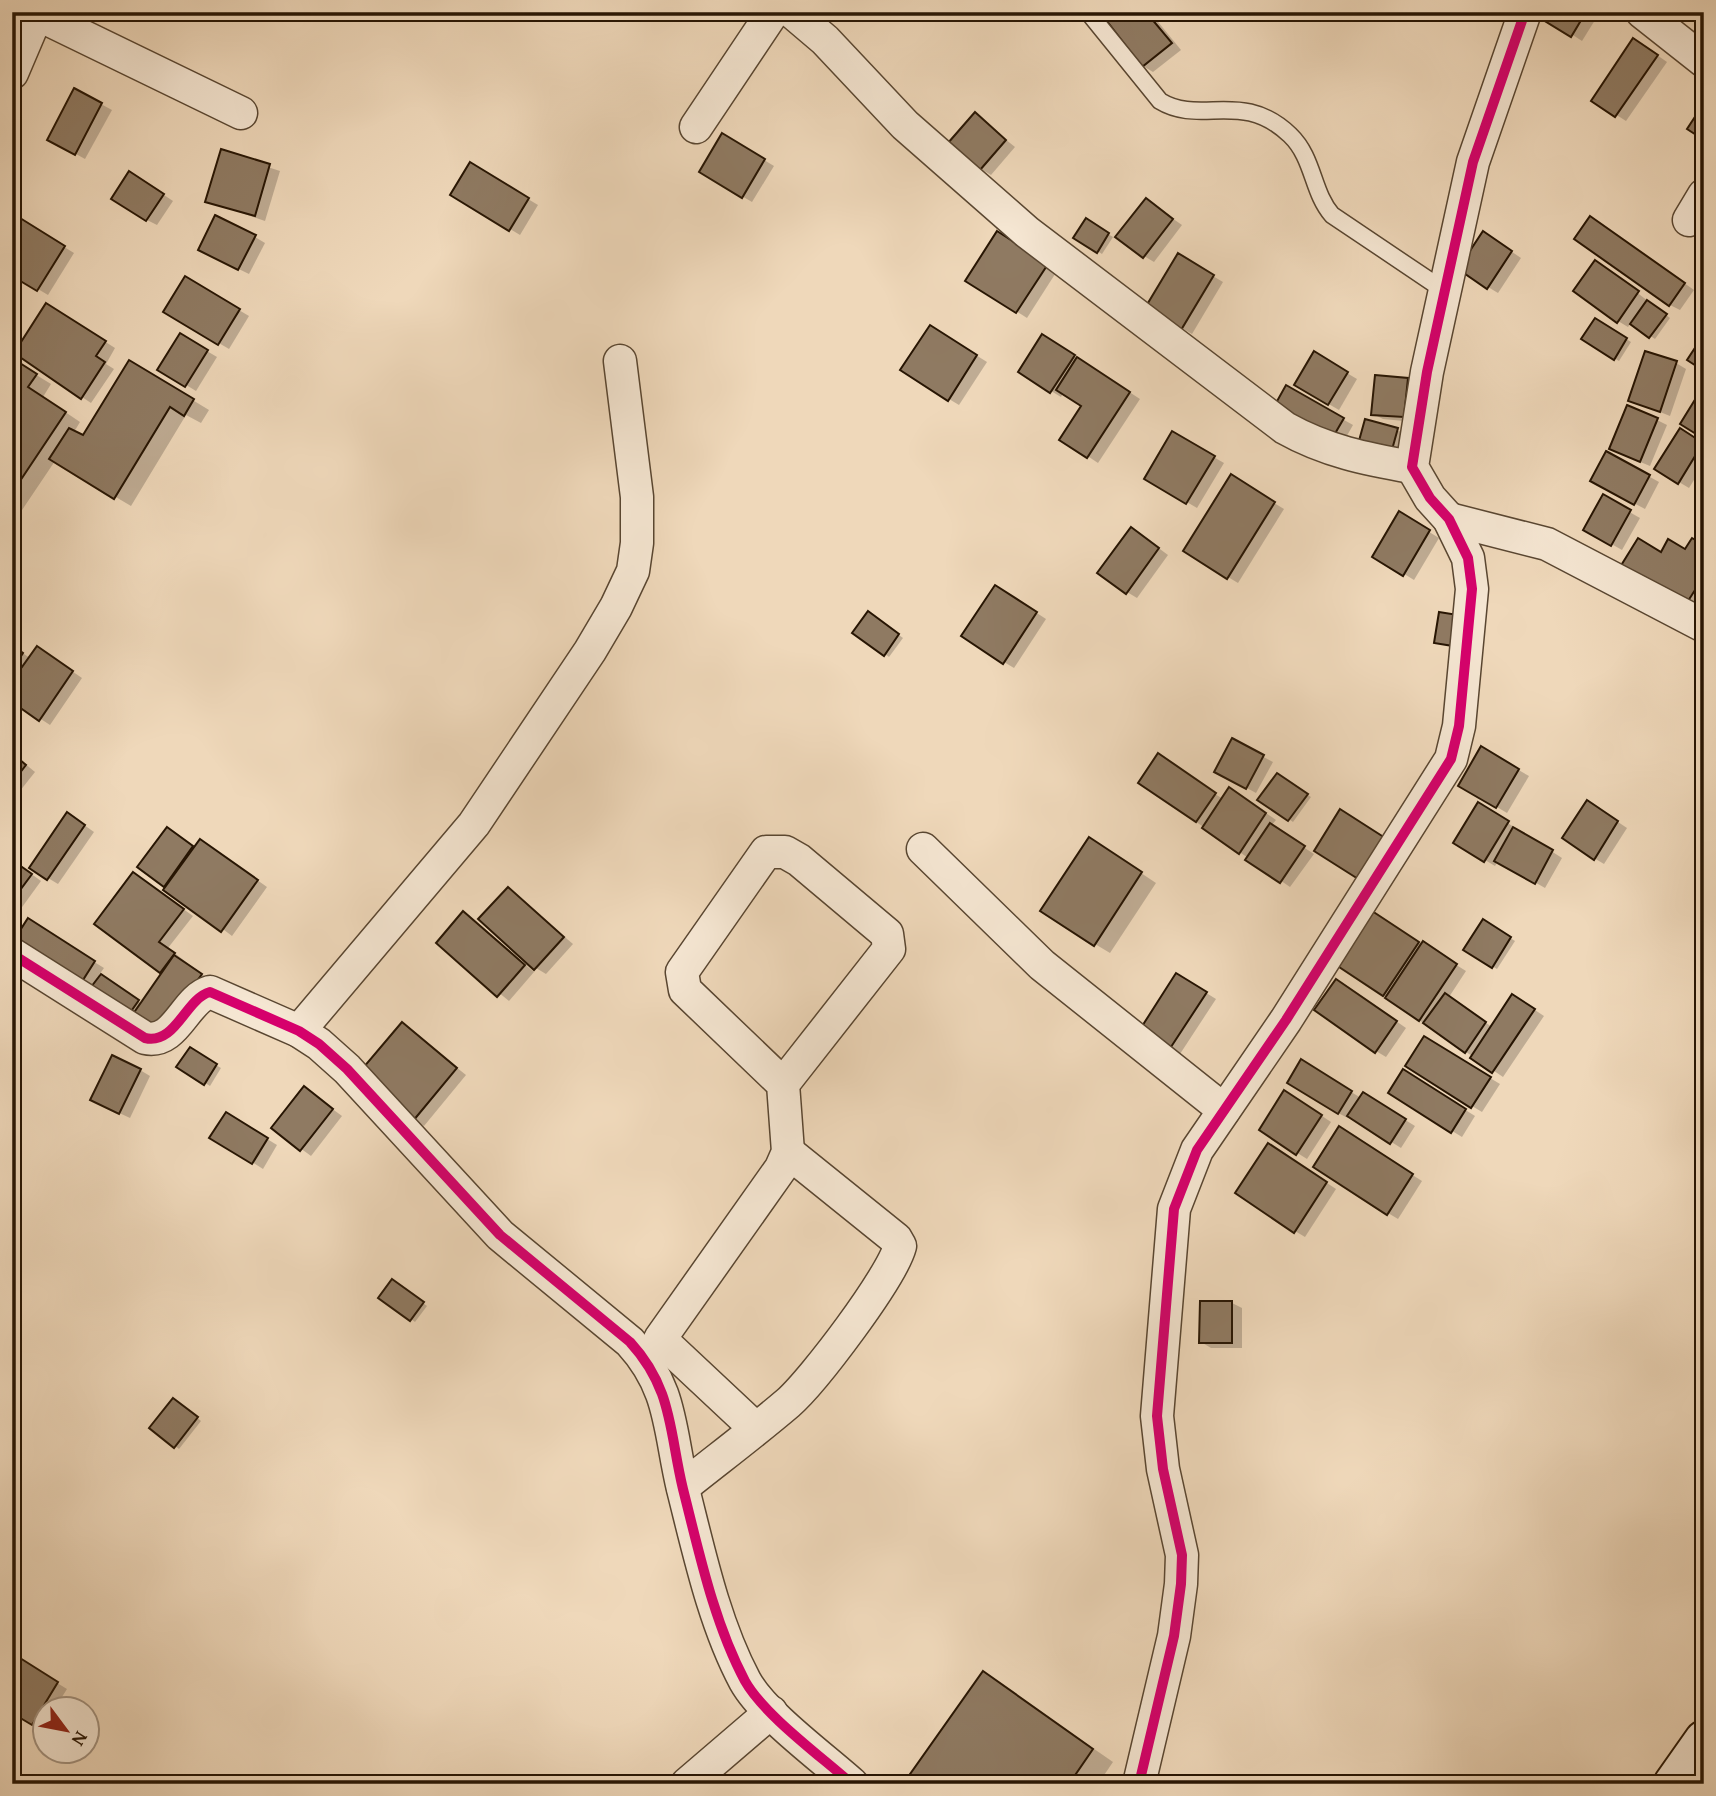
<svg xmlns="http://www.w3.org/2000/svg" width="1716" height="1796" font-family="'Gentium Book Plus',serif">
<style>
.shadow{fill:#0003}
.building{fill:#8f7a62;stroke:#271503;stroke-width:2}
.lines{fill:none;stroke-linecap:round;stroke-linejoin:round}
.lane-casing{stroke:#594631;stroke-width:19}
.street-casing{stroke:#594631;stroke-width:35}
.secondary-casing{stroke:#271503;stroke-width:42}
.lane{stroke:#f5e6d2;stroke-width:16}
.street{stroke:#f5e6d2;stroke-width:32}
.secondary{stroke:#f5e6d2;stroke-width:38}
.cycleway-casing{stroke:#f5e6d2;stroke-width:15}
.cycleway{stroke:#d6006c;stroke-width:10}
</style>
<rect width="100%" height="100%" fill="#efd8ba"/>
<filter id="stains"><feTurbulence type="fractalNoise" baseFrequency=".00286" numOctaves="4"/><feColorMatrix values="0 0 0 0 .2 0 0 0 0 .09 0 0 0 0 .02 0 0 0 .5 -.17"/></filter>
<radialGradient id="worn" r=".72"><stop offset=".6" stop-color="#630" stop-opacity="0"/><stop offset="1" stop-color="#630" stop-opacity=".3"/></radialGradient>
<g class="shadow">
<polygon points="1103,12 1150,12 1181,50 1153,72 1143,66 1101,14"/>
<polygon points="1538,12 1600,12 1582,41"/>
<polygon points="1644,46 1667,62 1626,121 1593,100"/>
<polygon points="75,90 112,110 85,159 49,139"/>
<polygon points="975,115 1015,147 991,175 981,169"/>
<polygon points="722,135 774,166 752,202 701,172"/>
<polygon points="222,152 280,171 265,221 207,201"/>
<polygon points="470,164 538,205 520,235 452,194"/>
<polygon points="140,179 173,201 157,225 147,220"/>
<polygon points="1146,200 1182,225 1154,262 1144,256"/>
<polygon points="12,215 74,253 48,295 38,289"/>
<polygon points="1086,221 1113,237 1102,254 1076,237"/>
<polygon points="1601,224 1694,290 1680,310 1670,305"/>
<polygon points="998,233 1057,271 1027,318 967,280"/>
<polygon points="255,237 265,243 249,274 210,255"/>
<polygon points="1493,239 1521,258 1498,293 1488,287"/>
<polygon points="1179,256 1223,282 1192,334 1147,307"/>
<polygon points="1605,268 1670,318 1655,339 1631,323 1628,327 1618,321"/>
<polygon points="185,278 249,316 229,349 166,312"/>
<polygon points="57,311 115,348 106,364 114,369 91,403 82,397"/>
<polygon points="1595,320 1631,342 1619,361 1583,339"/>
<polygon points="941,333 987,362 959,405 949,399"/>
<polygon points="180,335 217,357 196,391 160,369"/>
<polygon points="1053,342 1140,399 1098,463 1062,439 1083,406 1063,393 1061,397 1051,391"/>
<polygon points="1315,354 1357,379 1339,410 1296,385"/>
<polygon points="12,360 51,384 43,397 80,422 74,432 84,438 130,362 209,410 201,423 186,415 131,506 55,461 16,519 12,517"/>
<polygon points="1676,363 1686,369 1670,416 1630,400"/>
<polygon points="1407,380 1417,386 1414,422 1383,419 1373,414"/>
<polygon points="1286,387 1353,425 1340,448"/>
<polygon points="1657,420 1667,425 1650,466 1621,454"/>
<polygon points="1366,421 1402,432 1395,458"/>
<polygon points="1680,430 1704,445 1704,464 1689,488 1657,469"/>
<polygon points="1172,433 1224,463 1197,508 1146,478"/>
<polygon points="1607,453 1659,482 1645,509 1592,481"/>
<polygon points="1232,477 1284,509 1238,583 1228,577"/>
<polygon points="1603,497 1640,518 1622,550 1585,529"/>
<polygon points="1400,514 1439,538 1414,580 1375,556"/>
<polygon points="1141,535 1168,555 1137,598 1127,592"/>
<polygon points="1704,547 1704,597 1692,617 1661,554"/>
<polygon points="1006,593 1046,619 1014,668 1004,662"/>
<polygon points="873,616 903,638 889,657 885,654"/>
<polygon points="12,646 30,658 47,654 82,678 50,725 12,700"/>
<polygon points="1232,740 1273,762 1256,793 1216,771"/>
<polygon points="1482,749 1529,776 1507,813 1460,785"/>
<polygon points="12,753 35,772 12,801"/>
<polygon points="1278,775 1311,797 1293,822 1260,799"/>
<polygon points="1140,783 1208,790 1225,800 1240,795 1276,820 1271,826 1314,854 1290,887"/>
<polygon points="1478,804 1562,858 1545,888 1498,861 1495,866 1455,842"/>
<polygon points="1597,808 1627,828 1604,864 1594,858"/>
<polygon points="77,820 94,832 58,884 48,878"/>
<polygon points="178,835 196,849 211,847 267,887 232,936 165,885"/>
<polygon points="1105,849 1156,883 1110,953 1095,944"/>
<polygon points="12,860 41,881 12,921"/>
<polygon points="143,880 193,916 168,948 211,981 171,1038 90,990 38,927 104,968 99,975 142,1004 164,973 161,971"/>
<polygon points="508,889 573,944 546,974 536,968"/>
<polygon points="463,913 534,972 509,1001 438,943"/>
<polygon points="1373,913 1466,971 1449,997 1492,1027 1523,1002 1544,1016 1503,1077 1329,959"/>
<polygon points="1483,921 1515,941 1497,969 1465,950"/>
<polygon points="1187,981 1216,999 1180,1054 1170,1049"/>
<polygon points="1347,987 1406,1028 1386,1057 1376,1051"/>
<polygon points="402,1024 466,1075 424,1126 414,1120"/>
<polygon points="1434,1044 1500,1084 1482,1112 1472,1106"/>
<polygon points="190,1050 221,1068 210,1086 179,1067"/>
<polygon points="1302,1062 1361,1098 1373,1100 1415,1126 1401,1148 1350,1116 1348,1118 1338,1113"/>
<polygon points="140,1070 150,1076 130,1118 102,1105"/>
<polygon points="1413,1077 1475,1116 1462,1137 1390,1093"/>
<polygon points="304,1088 342,1116 311,1156 273,1128"/>
<polygon points="1295,1098 1331,1122 1307,1159 1261,1130"/>
<polygon points="226,1114 277,1145 263,1169 212,1137"/>
<polygon points="1349,1135 1422,1181 1398,1219 1388,1213"/>
<polygon points="1279,1151 1336,1189 1305,1237 1295,1231"/>
<polygon points="397,1284 427,1306 415,1322 411,1319"/>
<polygon points="1232,1303 1242,1308 1242,1348 1211,1348 1201,1342"/>
<polygon points="178,1402 201,1421 179,1449 175,1446"/>
<polygon points="21,1661 67,1689 55,1708 46,1708 43,1730 12,1711"/>
<polygon points="984,1673 1113,1762 1098,1784 905,1784"/>
</g>
<g class="building">
<polygon points="1100,12 1146,12 1172,43 1142,67"/>
<polygon points="1536,12 1586,12 1571,37 1535,15"/>
<polygon points="1633,38 1658,55 1615,117 1591,101"/>
<polygon points="74,88 102,103 75,155 47,140"/>
<polygon points="1704,103 1704,140 1687,129"/>
<polygon points="975,112 1006,140 980,170 948,143"/>
<polygon points="722,133 765,159 742,198 699,172"/>
<polygon points="221,149 270,164 255,216 205,202"/>
<polygon points="470,162 529,198 509,231 450,195"/>
<polygon points="129,171 164,194 146,221 111,199"/>
<polygon points="1146,198 1173,219 1143,258 1115,237"/>
<polygon points="12,213 65,246 37,291 12,276"/>
<polygon points="215,215 256,235 238,270 198,250"/>
<polygon points="1590,216 1685,283 1669,306 1574,239"/>
<polygon points="1086,218 1109,233 1097,253 1073,238"/>
<polygon points="997,231 1048,264 1016,313 965,281"/>
<polygon points="1483,231 1512,251 1487,289 1458,269"/>
<polygon points="1178,253 1214,275 1181,330 1145,308"/>
<polygon points="1595,260 1639,291 1617,323 1573,291"/>
<polygon points="185,276 240,309 218,345 163,312"/>
<polygon points="1647,300 1667,314 1649,338 1630,324"/>
<polygon points="46,303 106,341 96,356 105,362 81,399 14,353"/>
<polygon points="1595,318 1627,338 1614,360 1581,339"/>
<polygon points="930,325 977,355 948,401 900,370"/>
<polygon points="180,333 208,350 185,387 157,370"/>
<polygon points="1042,334 1075,355 1050,393 1018,372"/>
<polygon points="1704,334 1704,371 1687,360"/>
<polygon points="1314,351 1348,372 1328,405 1294,385"/>
<polygon points="1645,351 1677,361 1660,412 1628,401"/>
<polygon points="1077,357 1130,392 1087,458 1059,440 1081,406 1056,390"/>
<polygon points="12,358 37,374 28,387 66,412 12,493"/>
<polygon points="129,360 194,399 184,416 170,407 114,499 49,459 69,428 83,435"/>
<polygon points="1375,375 1408,378 1404,417 1371,415"/>
<polygon points="1286,385 1344,418 1329,444 1271,412"/>
<polygon points="1704,385 1704,439 1680,424"/>
<polygon points="1627,405 1658,418 1640,462 1609,449"/>
<polygon points="1365,419 1398,428 1390,457 1357,448"/>
<polygon points="1680,428 1703,443 1678,484 1654,469"/>
<polygon points="1172,431 1215,456 1186,504 1144,479"/>
<polygon points="1606,451 1650,475 1634,505 1590,481"/>
<polygon points="1231,474 1275,502 1227,579 1183,551"/>
<polygon points="1603,494 1631,510 1611,546 1583,530"/>
<polygon points="1399,511 1430,530 1403,576 1372,557"/>
<polygon points="1131,527 1159,548 1126,594 1097,573"/>
<polygon points="1638,538 1661,552 1668,539 1685,549 1692,538 1704,545 1704,576 1681,612 1617,572"/>
<polygon points="995,585 1037,612 1003,664 961,636"/>
<polygon points="868,611 899,634 884,656 852,633"/>
<polygon points="1439,612 1458,615 1453,646 1434,643"/>
<polygon points="12,645 23,653 12,670"/>
<polygon points="37,646 73,671 39,721 12,702 12,681"/>
<polygon points="1232,738 1264,755 1246,789 1214,772"/>
<polygon points="1481,746 1519,769 1496,808 1458,786"/>
<polygon points="12,753 26,765 12,783"/>
<polygon points="1158,753 1216,793 1196,822 1138,783"/>
<polygon points="1277,773 1308,794 1288,821 1257,800"/>
<polygon points="1229,787 1266,813 1239,854 1202,828"/>
<polygon points="1587,800 1618,821 1594,860 1562,838"/>
<polygon points="1478,802 1509,821 1484,862 1453,843"/>
<polygon points="1340,809 1393,843 1366,884 1314,851"/>
<polygon points="67,812 85,825 47,880 29,868"/>
<polygon points="1270,823 1305,846 1280,883 1245,860"/>
<polygon points="167,827 193,846 164,887 137,867"/>
<polygon points="1513,827 1553,850 1535,884 1494,861"/>
<polygon points="1089,837 1142,872 1094,946 1040,911"/>
<polygon points="200,839 258,880 221,932 163,890"/>
<polygon points="12,860 32,874 12,901"/>
<polygon points="133,872 184,909 159,942 175,953 160,973 94,924"/>
<polygon points="508,887 564,937 534,970 478,919"/>
<polygon points="1363,905 1419,942 1383,996 1327,959"/>
<polygon points="463,911 525,965 497,997 436,943"/>
<polygon points="28,918 95,961 76,991 12,943"/>
<polygon points="1483,919 1511,937 1492,968 1463,950"/>
<polygon points="1423,941 1457,964 1419,1021 1385,998"/>
<polygon points="174,955 202,974 160,1033 133,1014"/>
<polygon points="1176,973 1207,992 1169,1050 1139,1031"/>
<polygon points="101,974 139,1000 127,1017 88,991"/>
<polygon points="1336,979 1397,1021 1375,1053 1314,1010"/>
<polygon points="1445,993 1486,1022 1465,1053 1423,1023"/>
<polygon points="1512,994 1535,1009 1492,1073 1470,1058"/>
<polygon points="402,1022 457,1068 413,1121 357,1075"/>
<polygon points="1424,1036 1491,1077 1471,1108 1405,1066"/>
<polygon points="190,1047 217,1064 204,1085 176,1067"/>
<polygon points="112,1055 141,1069 119,1114 90,1100"/>
<polygon points="1301,1059 1352,1091 1338,1114 1287,1083"/>
<polygon points="1403,1069 1466,1109 1451,1133 1388,1093"/>
<polygon points="304,1086 333,1109 300,1151 271,1128"/>
<polygon points="1284,1090 1322,1115 1296,1155 1259,1130"/>
<polygon points="1363,1092 1406,1119 1390,1144 1347,1116"/>
<polygon points="226,1112 268,1138 252,1164 209,1138"/>
<polygon points="1339,1126 1413,1174 1387,1215 1313,1167"/>
<polygon points="1268,1143 1327,1182 1294,1233 1235,1193"/>
<polygon points="392,1279 424,1302 410,1321 378,1298"/>
<polygon points="1200,1301 1232,1301 1232,1343 1199,1343"/>
<polygon points="173,1398 198,1417 174,1448 149,1428"/>
<polygon points="20,1658 58,1682 32,1725 12,1713 12,1671"/>
<polygon points="983,1671 1093,1749 1069,1784 903,1784"/>
</g>
<g class="lines">
<defs>
<path id="lane" d="M1088,12L1160,101C1201,126 1242,89 1290,135C1314,158 1312,192 1332,215L1445,291"/>
<g id="street">
<path d="M792,12L825,40L905,125L1027,232L1285,428C1326,451 1366,459 1412,467"/>
<polyline points="1642,12 1704,61"/>
<polyline points="37,14 241,113"/>
<polyline points="12,73 38,12"/>
<polyline points="696,127 773,12"/>
<polyline points="1689,220 1704,195"/>
<polyline points="1449,519 1547,544 1704,626"/>
<polyline points="923,849 1042,965 1224,1110"/>
<path d="M12,954L145,1038C176,1045 185,999 210,992L299,1031L319,1044L347,1069L500,1235L630,1342C673,1389 669,1431 683,1489C699,1552 714,1623 745,1681C764,1715 822,1757 852,1784"/>
<polyline points="299,1031 474,824 590,651 616,607 633,571 637,543 637,497 620,361"/>
<polyline points="755,1428 660,1339 781,1168 788,1152 783,1084 685,990 682,972 766,852 785,852 799,860 887,934 889,949 783,1084"/>
<path d="M683,1487C718,1459 754,1432 788,1403C814,1380 892,1277 900,1246L896,1239L788,1152"/>
<polyline points="687,1784 771,1712"/>
<polyline points="1139,1784 1174,1636 1181,1584 1182,1555 1163,1469 1157,1416 1174,1209 1197,1150 1286,1020 1451,759 1459,726 1472,589 1468,558 1449,519 1430,498 1412,467 1427,372 1473,162 1525,12"/>
</g>
<polyline id="secondary" points="1673,1784 1704,1740"/>
</defs>
<use href="#lane" class="lane-casing"/>
<use href="#street" class="street-casing"/>
<use href="#secondary" class="secondary-casing"/>
<use href="#lane" class="lane"/>
<use href="#street" class="street"/>
<use href="#secondary" class="secondary"/>
<defs>
<g id="cycleway">
<path d="M12,954L145,1038C176,1045 185,999 210,992L299,1031L319,1044L347,1069L500,1235L630,1342C673,1389 669,1431 683,1489C699,1552 714,1623 745,1681C764,1715 822,1757 852,1784"/>
<polyline points="1139,1784 1174,1636 1181,1584 1182,1555 1163,1469 1157,1416 1174,1209 1197,1150 1286,1020 1451,759 1459,726 1472,589 1468,558 1449,519 1430,498 1412,467 1427,372 1473,162 1525,12"/>
</g>
</defs>
<use href="#cycleway" class="cycleway-casing"/>
<use href="#cycleway" class="cycleway"/>
</g>
<rect width="1716" height="1796" fill="none" stroke="#efd8ba" stroke-width="42"/>
<rect x="14" y="14" width="1688" height="1768" fill="none" stroke="#271503" stroke-width="3.5"/>
<rect x="21" y="21" width="1674" height="1754" fill="none" stroke="#271503" stroke-width="2"/>
<g transform="translate(66 1730) rotate(122)"><circle r="33" fill="#f5e6d2" stroke="#a3927f" stroke-width="2"/>
<path d="M0-5L12 26L0 18L-12 26Z" fill="#8f2418"/>
<text y="-10" font-size="19" font-weight="bold" text-anchor="middle" fill="#271503">N</text>
</g>
<rect width="100%" height="100%" filter="url(#stains)"/>
<rect width="100%" height="100%" fill="url(#worn)"/>
</svg>
